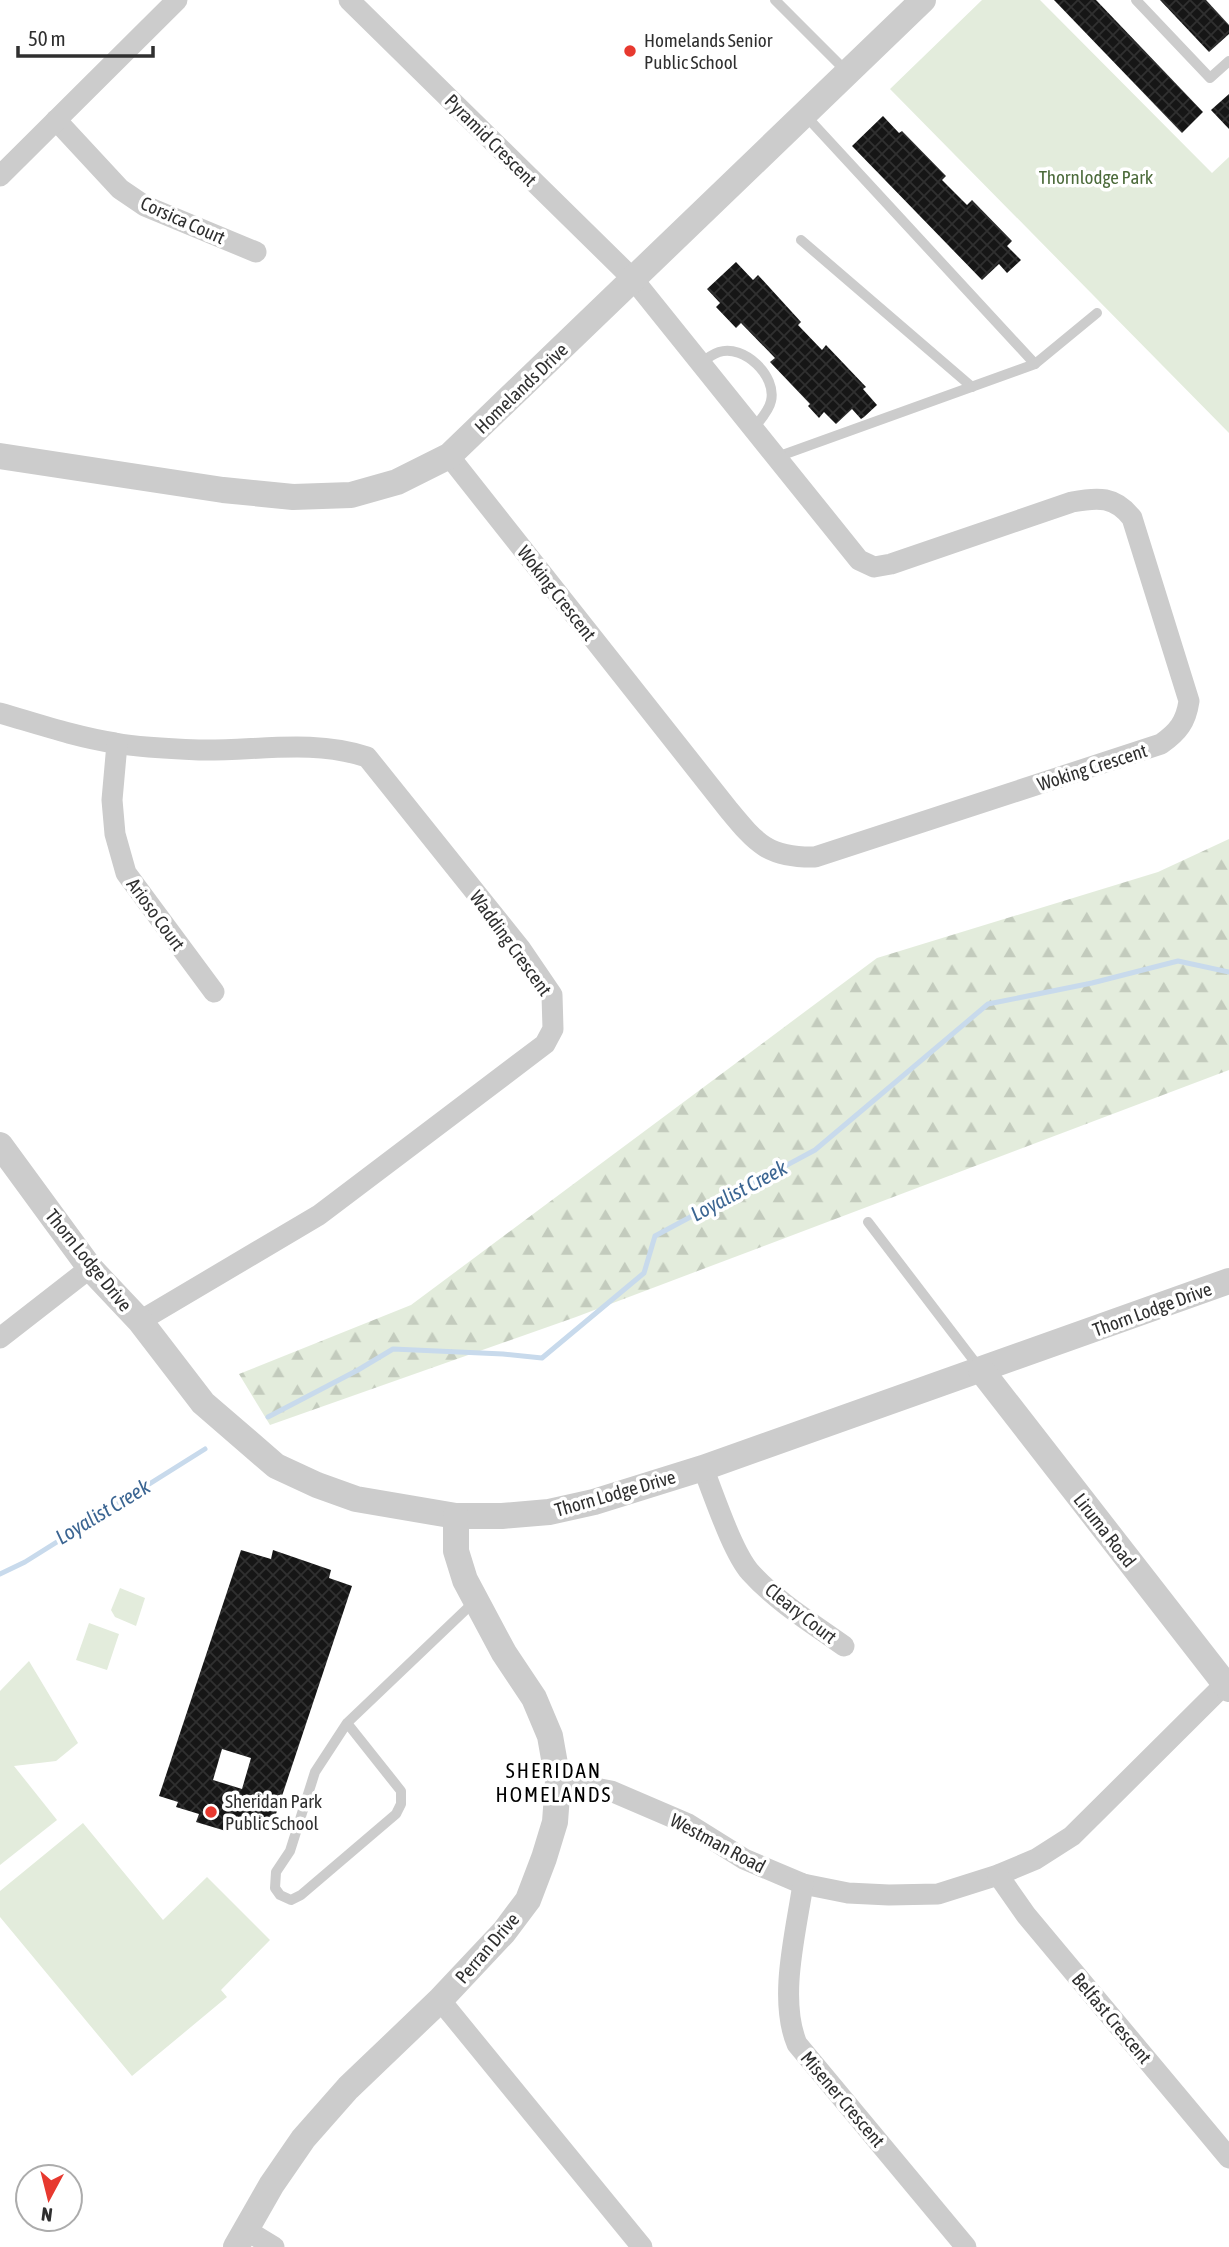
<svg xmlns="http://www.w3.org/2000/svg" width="1229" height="2247" font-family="'Asap Condensed',sans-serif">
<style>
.green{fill:#e3ecdc}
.forest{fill:url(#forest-firs)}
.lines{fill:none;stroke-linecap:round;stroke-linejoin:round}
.stream{stroke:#c8daec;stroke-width:5}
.building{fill:url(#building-cross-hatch);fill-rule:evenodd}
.service{stroke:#ccc;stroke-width:10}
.minor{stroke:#ccc;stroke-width:21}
.tertiary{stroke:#ccc;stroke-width:26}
.poi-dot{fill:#e7392f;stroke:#fff;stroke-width:2.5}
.labels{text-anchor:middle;stroke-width:7;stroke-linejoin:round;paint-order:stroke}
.poi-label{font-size:19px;fill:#2f2f2f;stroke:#fff;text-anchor:start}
.street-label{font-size:19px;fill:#2f2f2f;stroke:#fff}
.park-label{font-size:19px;fill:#4c6b3b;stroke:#fff}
.water-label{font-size:21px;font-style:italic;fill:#3b6592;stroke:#fff}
.neighbourhood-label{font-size:21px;letter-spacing:2px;fill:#000;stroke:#fff}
</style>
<defs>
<pattern id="forest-firs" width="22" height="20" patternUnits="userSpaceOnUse" patternTransform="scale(1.75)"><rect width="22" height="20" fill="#e3ecdc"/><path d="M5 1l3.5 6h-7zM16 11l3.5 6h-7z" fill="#c3cbbd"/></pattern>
<pattern id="building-cross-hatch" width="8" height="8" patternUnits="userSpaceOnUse" patternTransform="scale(1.75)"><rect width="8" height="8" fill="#161616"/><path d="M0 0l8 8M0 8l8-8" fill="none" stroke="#303030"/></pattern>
</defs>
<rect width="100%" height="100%" fill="#fff"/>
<g class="green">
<polygon points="982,0 1040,0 1212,173 1229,157 1229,433 890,89"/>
<polygon points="120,1588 145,1598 136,1626 115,1617 111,1610"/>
<polygon points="89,1623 119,1634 107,1670 76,1660"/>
<polygon points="29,1661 78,1743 56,1761 14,1766 57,1820 0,1865 0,1691"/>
<polygon points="83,1823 163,1920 207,1877 270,1940 221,1990 227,1997 132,2076 0,1917 0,1891"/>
</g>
<polygon class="forest" points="1229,839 1229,1070 576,1317 270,1425 239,1374 411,1305 877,958 1158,872"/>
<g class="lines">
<g class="stream">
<polyline points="268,1417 358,1370 393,1349 503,1354 542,1358 644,1273 655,1236 815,1150 988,1004 1092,983 1178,961 1229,972"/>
<polyline points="0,1574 25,1562 205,1449"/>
</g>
</g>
<g class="building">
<polygon points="1054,0 1096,0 1203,112 1182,133"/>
<polygon points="1160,0 1206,0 1229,25 1229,34 1209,52"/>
<polygon points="1229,94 1229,129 1211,110"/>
<polygon points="883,116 899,133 902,131 946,176 942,180 967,205 972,200 1012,241 1007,246 1021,260 1007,273 999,264 982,280 852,146"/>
<polygon points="736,262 753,280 758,275 801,322 798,325 822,350 826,345 866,387 863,389 877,405 864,417 861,419 852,409 836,424 824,412 819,418 808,406 810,404 770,362 775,358 741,323 736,328 716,307 720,303 707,289"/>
<path d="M241,1550L271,1559L273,1550L331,1570L329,1578L352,1586L270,1832L252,1826L251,1831L229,1824L226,1831L196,1822L199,1814L176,1807L178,1802L159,1796ZM222,1749L251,1758L242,1789L213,1780Z"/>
</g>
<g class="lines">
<g class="service">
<polyline points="775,0 847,72"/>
<polyline points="1136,0 1210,78 1229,61"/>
<polyline points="805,115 1035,364"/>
<polyline points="801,240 972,387"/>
<path d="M701,363C706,359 713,354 719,352C744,344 777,376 771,401C769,411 760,420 754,428"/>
<polyline points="777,457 1035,364 1097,313"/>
<polyline points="868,1222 981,1370"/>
<polyline points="347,1723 401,1791 401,1804 396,1814 301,1895 291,1900 280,1895 275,1888 276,1872 290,1851 315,1772 347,1723 476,1600"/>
</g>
<g class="minor">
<path d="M349,0L633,279L859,560L874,567L891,564L1072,502C1098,497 1115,496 1132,518L1189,701C1186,722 1178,732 1161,744L815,857C768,858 756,843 728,809L449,456"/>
<polyline points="56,120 120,189 145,206 256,252"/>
<polyline points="0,176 177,0"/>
<path d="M0,713C38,724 76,737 115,743C142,748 173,749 201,750C256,751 313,739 367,757L520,948L552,995L553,1029L545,1044L319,1215L140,1321"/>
<polyline points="117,744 112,800 115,834 126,873 214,992"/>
<polyline points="0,1338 90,1268"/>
<path d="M703,1468C714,1495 732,1551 750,1572C777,1602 812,1623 844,1646"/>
<polyline points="558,1781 611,1791 688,1824 744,1859 803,1884 848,1893 889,1895 938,1894 998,1875 1036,1859 1072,1836 1225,1684"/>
<polyline points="998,1875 1026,1915 1229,2158"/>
<path d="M803,1884C796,1932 778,1999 797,2044L966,2247"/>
<polyline points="440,2000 642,2247"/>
<polyline points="246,2230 274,2247"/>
</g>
<g class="tertiary">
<polyline points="0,456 223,490 293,497 351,495 397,482 449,456 923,0"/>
<polyline points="0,1145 90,1268 140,1321 203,1403 276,1466 317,1485 356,1499 456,1516 502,1516 549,1512 594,1502 703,1468 1229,1281"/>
<polyline points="981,1370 1229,1689"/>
<polyline points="236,2247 272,2184 303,2139 348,2088 440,2000 504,1932 528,1900 544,1858 555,1822 558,1781 550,1736 534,1698 504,1653 465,1580 456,1551 456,1516"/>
</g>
</g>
<g class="poi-dot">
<circle cx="630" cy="51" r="7"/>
<circle cx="211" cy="1812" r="7"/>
</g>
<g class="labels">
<g class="poi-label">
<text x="644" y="47">Homelands Senior<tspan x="644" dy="22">Public School</tspan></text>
<text x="225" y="1808">Sheridan Park<tspan x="225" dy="22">Public School</tspan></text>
</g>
<g class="street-label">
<text transform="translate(491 140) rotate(45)" y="7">Pyramid Crescent</text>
<text transform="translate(183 220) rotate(24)" y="7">Corsica Court</text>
<text transform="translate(521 388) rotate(-44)" y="7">Homelands Drive</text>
<text transform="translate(557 593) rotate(52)" y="7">Woking Crescent</text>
<text transform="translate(1092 767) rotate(-18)" y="7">Woking Crescent</text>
<text transform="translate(156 914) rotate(54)" y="7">Arioso Court</text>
<text transform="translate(511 943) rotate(54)" y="7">Wadding Crescent</text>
<text transform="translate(89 1260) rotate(51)" y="7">Thorn Lodge Drive</text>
<text transform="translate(1152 1309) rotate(-20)" y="7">Thorn Lodge Drive</text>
<text transform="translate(615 1493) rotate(-16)" y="7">Thorn Lodge Drive</text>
<text transform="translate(1105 1530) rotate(52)" y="7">Liruma Road</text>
<text transform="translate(801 1613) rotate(38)" y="7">Cleary Court</text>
<text transform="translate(718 1843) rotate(28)" y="7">Westman Road</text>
<text transform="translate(487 1948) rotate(-49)" y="7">Perran Drive</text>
<text transform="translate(1112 2018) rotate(50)" y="7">Belfast Crescent</text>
<text transform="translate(843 2099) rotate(50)" y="7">Misener Crescent</text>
</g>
<g class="park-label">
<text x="1096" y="184">Thornlodge Park</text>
</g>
<g class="water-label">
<text transform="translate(739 1191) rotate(-28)" y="7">Loyalist Creek</text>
<text transform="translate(103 1512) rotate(-31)" y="7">Loyalist Creek</text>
</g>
<g class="neighbourhood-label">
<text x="554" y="1778">SHERIDAN<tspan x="554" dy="24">HOMELANDS</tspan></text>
</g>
</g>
<g transform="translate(49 2198) rotate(187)"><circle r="33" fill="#ffffff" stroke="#acacac" stroke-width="2"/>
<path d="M0-5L12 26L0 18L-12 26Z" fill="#e7392f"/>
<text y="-10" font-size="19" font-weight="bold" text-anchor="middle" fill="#2f2f2f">N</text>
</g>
<path d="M18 46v10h135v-10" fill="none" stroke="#2f2f2f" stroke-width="3.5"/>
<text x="28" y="46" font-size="21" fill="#2f2f2f" stroke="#ffffff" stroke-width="5" paint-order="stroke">50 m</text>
</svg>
